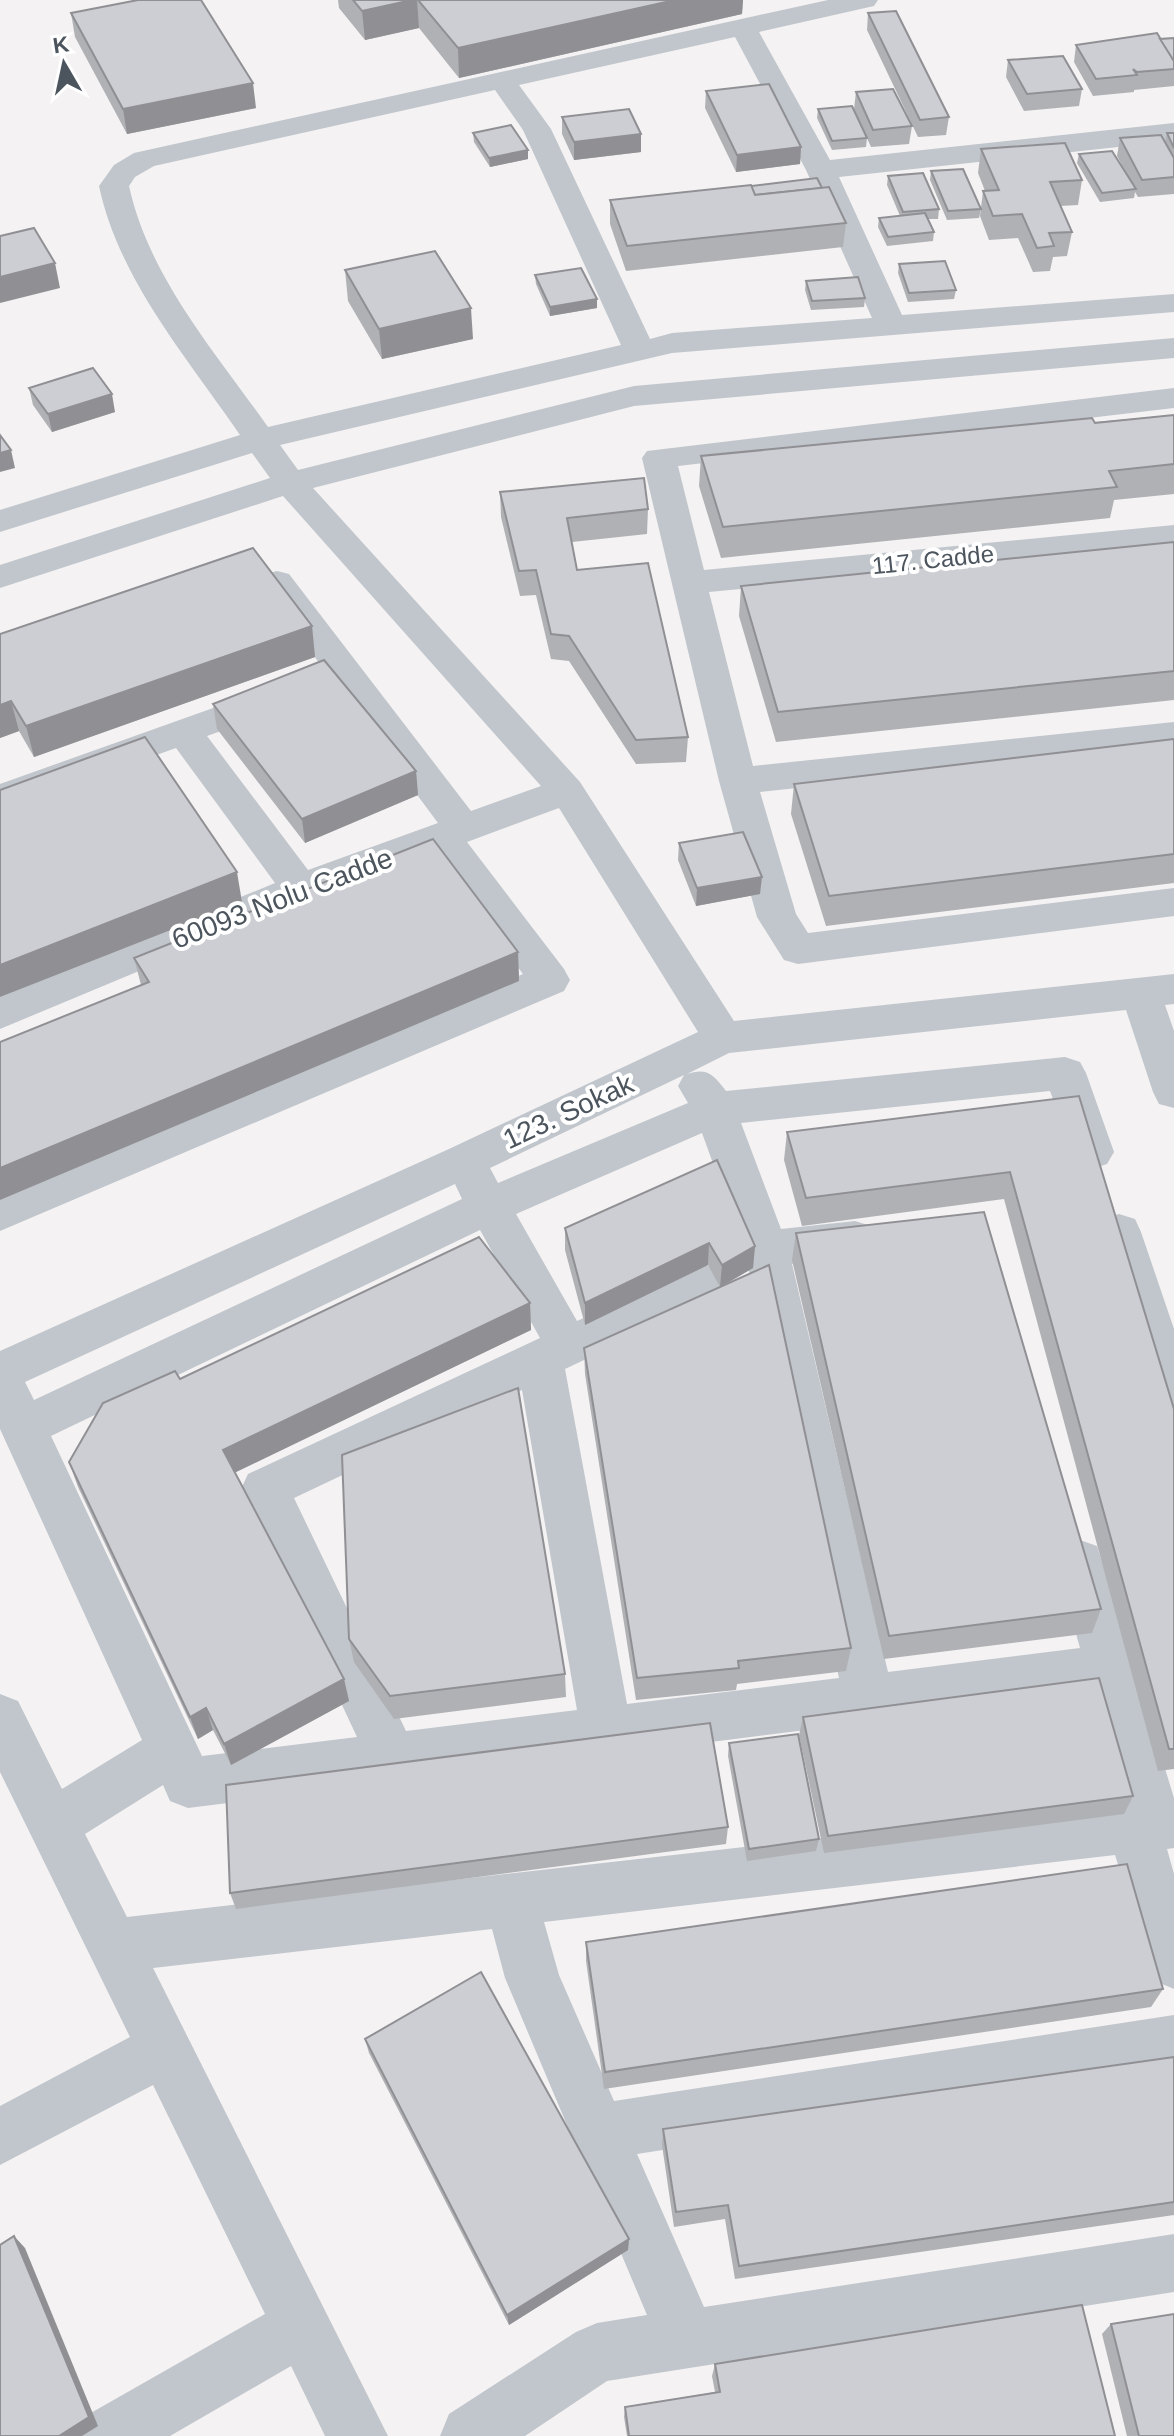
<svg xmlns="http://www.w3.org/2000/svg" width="1174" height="2436" font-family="Helvetica,sans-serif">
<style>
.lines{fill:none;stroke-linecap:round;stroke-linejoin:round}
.minor{fill:#c0c6cc;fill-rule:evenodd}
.wall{fill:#b0b1b5}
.shaded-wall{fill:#909094}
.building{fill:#cdced3;stroke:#909094;stroke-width:2}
.labels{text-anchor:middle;stroke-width:8;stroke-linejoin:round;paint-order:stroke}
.far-street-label{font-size:24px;fill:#4c555d;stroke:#fff}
.street-label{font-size:28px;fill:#4c555d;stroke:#fff}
</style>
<rect width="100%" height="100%" fill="#f4f2f2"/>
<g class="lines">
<g class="minor">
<path d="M828,0H878L874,6L759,32L830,160L1174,123V141L839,177L902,315L1174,294V312L672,353L280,445L298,470L634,386L1174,338V358L634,406L313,488L580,782L734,1021L1174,974V1004L1165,1005L1174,1031V1108L1159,1104L1153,1092L1126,1010L729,1053L687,1074C707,1067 714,1075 726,1091L1065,1057L1080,1062L1086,1073L1114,1152L1107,1164L1092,1169L1077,1164L1050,1091L741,1123L781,1229L855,1221L871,1226L877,1239L871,1252L792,1264L888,1672L1080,1648L1056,1562L1063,1546L1080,1540L1097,1546L1174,1798V1848L1167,1849L1174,1874V1989L1155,1981L1115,1855L544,1922L559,1975L614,2101L1174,2015V2071L637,2154L704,2307L1174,2234V2292L607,2381L525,2436H440L449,2414L576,2332L597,2323L647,2315L505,1978L492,1929L153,1968L388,2436H325L291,2366L170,2436H80L89,2414L265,2314L153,2085L0,2165V2106L130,2037L0,1772V1694L18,1701L62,1789L142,1740L0,1429V1351L449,1149L698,1032L559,808L467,842L564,969L570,980L564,991L0,1231V1194L523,974L434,854L314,898L0,1029V996L275,883L176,748L0,811V784L272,687L285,690L290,699L285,708L207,736L308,870L438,823L265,590L259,582L265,574L277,571L289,574L471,811L541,786L283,496L0,588V565L270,478L252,453L0,532V510L240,435C187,357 119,280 99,186L114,165L134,153ZM735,37L806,170L872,318L672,333L650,339L551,129L519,85ZM495,90L523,130L621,345L268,427C215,352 149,277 129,186L135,177L154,166ZM684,1075L678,1086L688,1103L498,1183L490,1168ZM702,1133L744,1249L839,1678L627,1704L565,1369L719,1296L725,1283L719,1270L703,1264L577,1321L516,1214ZM455,1184L462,1199L34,1400L25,1382ZM480,1230L540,1338L248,1474L241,1489L357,1737L202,1756L51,1436ZM522,1390L577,1710L406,1731L294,1498ZM1092,1694L1123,1804L127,1917L85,1834L163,1785L170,1801L188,1808Z"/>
<polygon points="1174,388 1174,408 678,466 704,570 1174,525 1174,547 709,592 753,766 1174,722 1174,748 760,792 796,914 808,933 1174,888 1174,916 798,964 784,960 757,917 719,781 642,458 647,451"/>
<polygon points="1119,1214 1135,1219 1141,1232 1174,1329 1174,1417 1158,1411 1151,1397 1097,1232 1103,1219"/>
</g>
</g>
<g class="wall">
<polygon points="338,0 743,0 742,14 459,78 419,28 365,40 339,8"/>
<polygon points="71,13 256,108 127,134 75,37"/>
<polygon points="868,13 949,117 946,135 918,137 867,30"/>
<polygon points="1174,38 1174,86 1134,90 1134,92 1093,96 1074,62 1076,45"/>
<polygon points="1008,60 1082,89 1079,106 1024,111 1006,77"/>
<polygon points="706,91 801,147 800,164 736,172 705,108"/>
<polygon points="856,92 912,126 909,144 871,147 854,109"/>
<polygon points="818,109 867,138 866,147 832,150 817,118"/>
<polygon points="562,117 641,134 641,152 574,160 562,134"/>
<polygon points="473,133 528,150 528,159 490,167 474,142"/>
<polygon points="1167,133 1174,133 1174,194 1138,197 1135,192 1134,198 1100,202 1077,163 1079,154 1125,171 1117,156 1120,138 1165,143"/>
<polygon points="981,149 1082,180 1078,205 1060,206 1072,232 1067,256 1053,257 1050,271 1033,272 1018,238 989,240 980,216 983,191 985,191 978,173"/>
<polygon points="931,171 981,209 979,218 947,220 930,180"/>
<polygon points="888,176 939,209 938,219 928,219 934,232 933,241 887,246 878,227 879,218 900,216 887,185"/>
<polygon points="751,186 822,188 846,223 843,247 626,271 610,224 610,200"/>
<polygon points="899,264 956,290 954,299 908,302 898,273"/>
<polygon points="345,270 473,339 382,359 348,301"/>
<polygon points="535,275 597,299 597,308 550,316 536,284"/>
<polygon points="806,281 865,298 864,307 811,310 805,290"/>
<polygon points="29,388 115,412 52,432 33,405"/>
<polygon points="1174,415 1174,494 1114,500 1110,518 721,558 699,486 701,456"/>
<polygon points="500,492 648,509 647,534 572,542 577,570 688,737 686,762 636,764 569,661 551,659 536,595 520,596 501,517"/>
<polygon points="1174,542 1174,700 776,742 739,616 741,586"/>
<polygon points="312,626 315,657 34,757 19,731 0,738 0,634"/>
<polygon points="213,704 416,771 418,795 305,843 217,729"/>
<polygon points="1174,739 1174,883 826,926 791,814 794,784"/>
<polygon points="679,843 760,894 696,906 678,860"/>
<polygon points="518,952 519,981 141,985 134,958"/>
<polygon points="1079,1096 1174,1409 1174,1769 1158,1771 1004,1199 802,1226 784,1160 787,1132"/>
<polygon points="565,1228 755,1246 753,1268 723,1286 851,1648 846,1671 737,1684 736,1690 636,1700 585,1374 584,1348 720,1287 708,1265 585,1325 565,1250"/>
<polygon points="796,1233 1101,1609 1092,1633 884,1659 792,1260"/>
<polygon points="530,1303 531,1330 235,1472 344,1679 349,1701 231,1765 213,1730 198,1739 78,1487 69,1462 180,1379"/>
<polygon points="349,1639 565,1674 566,1697 394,1719 354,1662"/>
<polygon points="803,1717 1133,1796 1124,1814 824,1853 799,1735"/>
<polygon points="729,1743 819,1839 816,1851 747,1861 728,1756"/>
<polygon points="728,1827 726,1844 236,1909 230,1893"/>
<polygon points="586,1942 1163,1989 1151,2007 604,2089 586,1961"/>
<polygon points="365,2039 629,2239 628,2250 509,2325 369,2053"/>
<polygon points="1174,2057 1174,2215 735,2279 725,2219 674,2227 662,2145 663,2129"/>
<polygon points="1111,2324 1174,2436 1127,2436 1102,2334"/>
<polygon points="715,2364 1115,2436 627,2436 624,2417 625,2407 715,2392 712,2376"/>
</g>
<g class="shaded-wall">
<polygon points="412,0 417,0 419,28 365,40 362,11"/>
<polygon points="675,0 743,0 742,14 459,78 458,48"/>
<polygon points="253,83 256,108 127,134 123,109"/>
<polygon points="641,134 641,152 574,160 574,142"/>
<polygon points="801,147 800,164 736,172 737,155"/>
<polygon points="528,150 528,159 490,167 489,158"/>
<polygon points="55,263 60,288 0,303 0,277"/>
<polygon points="597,299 597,308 550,316 550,307"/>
<polygon points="471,308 473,339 382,359 379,329"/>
<polygon points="112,394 115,412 52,432 48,414"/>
<polygon points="11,450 15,468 0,472 0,453"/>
<polygon points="312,626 315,657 34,757 26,726"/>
<polygon points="11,701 19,731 0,738 0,705"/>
<polygon points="416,771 418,795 305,843 302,819"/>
<polygon points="237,872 242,902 0,997 0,965"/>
<polygon points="762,877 760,894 696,906 697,888"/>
<polygon points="518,952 519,981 0,1200 0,1168"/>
<polygon points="709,1243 708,1265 585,1325 585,1303"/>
<polygon points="755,1246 753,1268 720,1287 722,1265"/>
<polygon points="530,1303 531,1330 230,1475 223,1450"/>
<polygon points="344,1679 349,1701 231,1765 224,1744"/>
<polygon points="206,1708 213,1730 198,1739 190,1717"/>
<polygon points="14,2236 25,2248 98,2426 82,2436 59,2436"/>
<polygon points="629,2239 628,2250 509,2325 507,2315"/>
</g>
<g class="building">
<polygon points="138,0 201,0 253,83 123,109 71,13"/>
<polygon points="353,0 412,0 362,11"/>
<polygon points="418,0 675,0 458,48"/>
<polygon points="896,11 949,117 920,120 868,13"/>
<polygon points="1157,33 1174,61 1174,69 1137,72 1133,69 1137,75 1096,79 1076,45"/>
<polygon points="1174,38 1174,61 1160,39"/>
<polygon points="1063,56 1082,89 1027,94 1008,60"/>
<polygon points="769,84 801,147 737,155 706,91"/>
<polygon points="893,89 912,126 873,130 856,92"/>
<polygon points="852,106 867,138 832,141 818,109"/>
<polygon points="629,109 641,134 574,142 562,117"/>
<polygon points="511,125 528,150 489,158 473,133"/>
<polygon points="1167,133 1174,133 1174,148"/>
<polygon points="1161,135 1174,158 1174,177 1142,180 1120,138"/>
<polygon points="1065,143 1082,180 1050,182 1072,232 1049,233 1054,246 1037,248 1022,214 993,216 983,191 999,190 981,149"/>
<polygon points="1112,151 1136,189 1102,193 1079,154"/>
<polygon points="963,169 981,209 948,211 931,171"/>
<polygon points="923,173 939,209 903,212 888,176"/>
<polygon points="817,178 822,188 755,195 751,186"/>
<polygon points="751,185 755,195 829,187 846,223 627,246 610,200"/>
<polygon points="925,213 934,232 888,237 879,218"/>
<polygon points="34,228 55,263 0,277 0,236"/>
<polygon points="435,251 471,308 379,329 345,270"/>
<polygon points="945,261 956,290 909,293 899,264"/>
<polygon points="581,268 597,299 550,307 535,275"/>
<polygon points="858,277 865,298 812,301 806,281"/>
<polygon points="93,368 112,394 48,414 29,388"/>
<polygon points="1174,415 1174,464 1109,471 1117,487 723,527 701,456 1092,418 1095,423"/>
<polygon points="0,435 11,450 0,453"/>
<polygon points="644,478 648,509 567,518 577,570 648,563 688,737 636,740 569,636 551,634 536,570 519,571 500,492"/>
<polygon points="1174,542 1174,671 778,712 741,586"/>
<polygon points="253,548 312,626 26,726 11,701 0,705 0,634"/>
<polygon points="324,660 416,771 302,819 213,704"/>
<polygon points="145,737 237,872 0,965 0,790"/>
<polygon points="1174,739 1174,854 829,896 794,784"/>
<polygon points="743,832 762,877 697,888 679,843"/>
<polygon points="433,839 518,952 0,1168 0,1042 149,982 134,958"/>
<polygon points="1079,1096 1174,1409 1174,1749 1169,1749 1010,1172 806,1198 787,1132"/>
<polygon points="717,1160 755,1246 722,1265 709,1243 585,1303 565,1228"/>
<polygon points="984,1212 1101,1609 889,1636 796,1233"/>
<polygon points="479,1237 530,1303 223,1450 344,1679 224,1744 206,1708 190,1717 69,1462 103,1403 175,1371 180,1379"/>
<polygon points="769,1265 851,1648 738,1661 739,1668 637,1678 584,1348"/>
<polygon points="518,1388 565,1674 390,1696 349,1639 342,1455"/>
<polygon points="1099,1678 1133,1796 828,1836 803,1717"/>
<polygon points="710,1723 728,1827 230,1893 226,1785"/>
<polygon points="798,1734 819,1839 749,1849 729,1743"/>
<polygon points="1127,1864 1163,1989 605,2072 586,1942"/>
<polygon points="481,1972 629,2239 507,2315 365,2039"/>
<polygon points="1174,2057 1174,2202 739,2266 728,2205 676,2212 663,2129"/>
<polygon points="14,2236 89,2417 59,2436 0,2436 0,2245"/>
<polygon points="1082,2305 1115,2436 629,2436 625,2407 720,2392 715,2364"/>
<polygon points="1174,2314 1174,2436 1139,2436 1111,2324"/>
</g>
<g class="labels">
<g class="far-street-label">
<text transform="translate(933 560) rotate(-6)" y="8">117. Cadde</text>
</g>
<g class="street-label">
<text transform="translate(282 898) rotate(-21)" y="10">60093 Nolu Cadde</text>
<text transform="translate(568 1111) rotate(-25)" y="10">123. Sokak</text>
</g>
</g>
<g transform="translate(64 64) rotate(351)" stroke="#ffffff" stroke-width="6" paint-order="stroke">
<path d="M0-6L14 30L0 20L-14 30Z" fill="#4c555d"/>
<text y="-12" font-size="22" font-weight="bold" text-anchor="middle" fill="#4c555d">K</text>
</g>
</svg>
